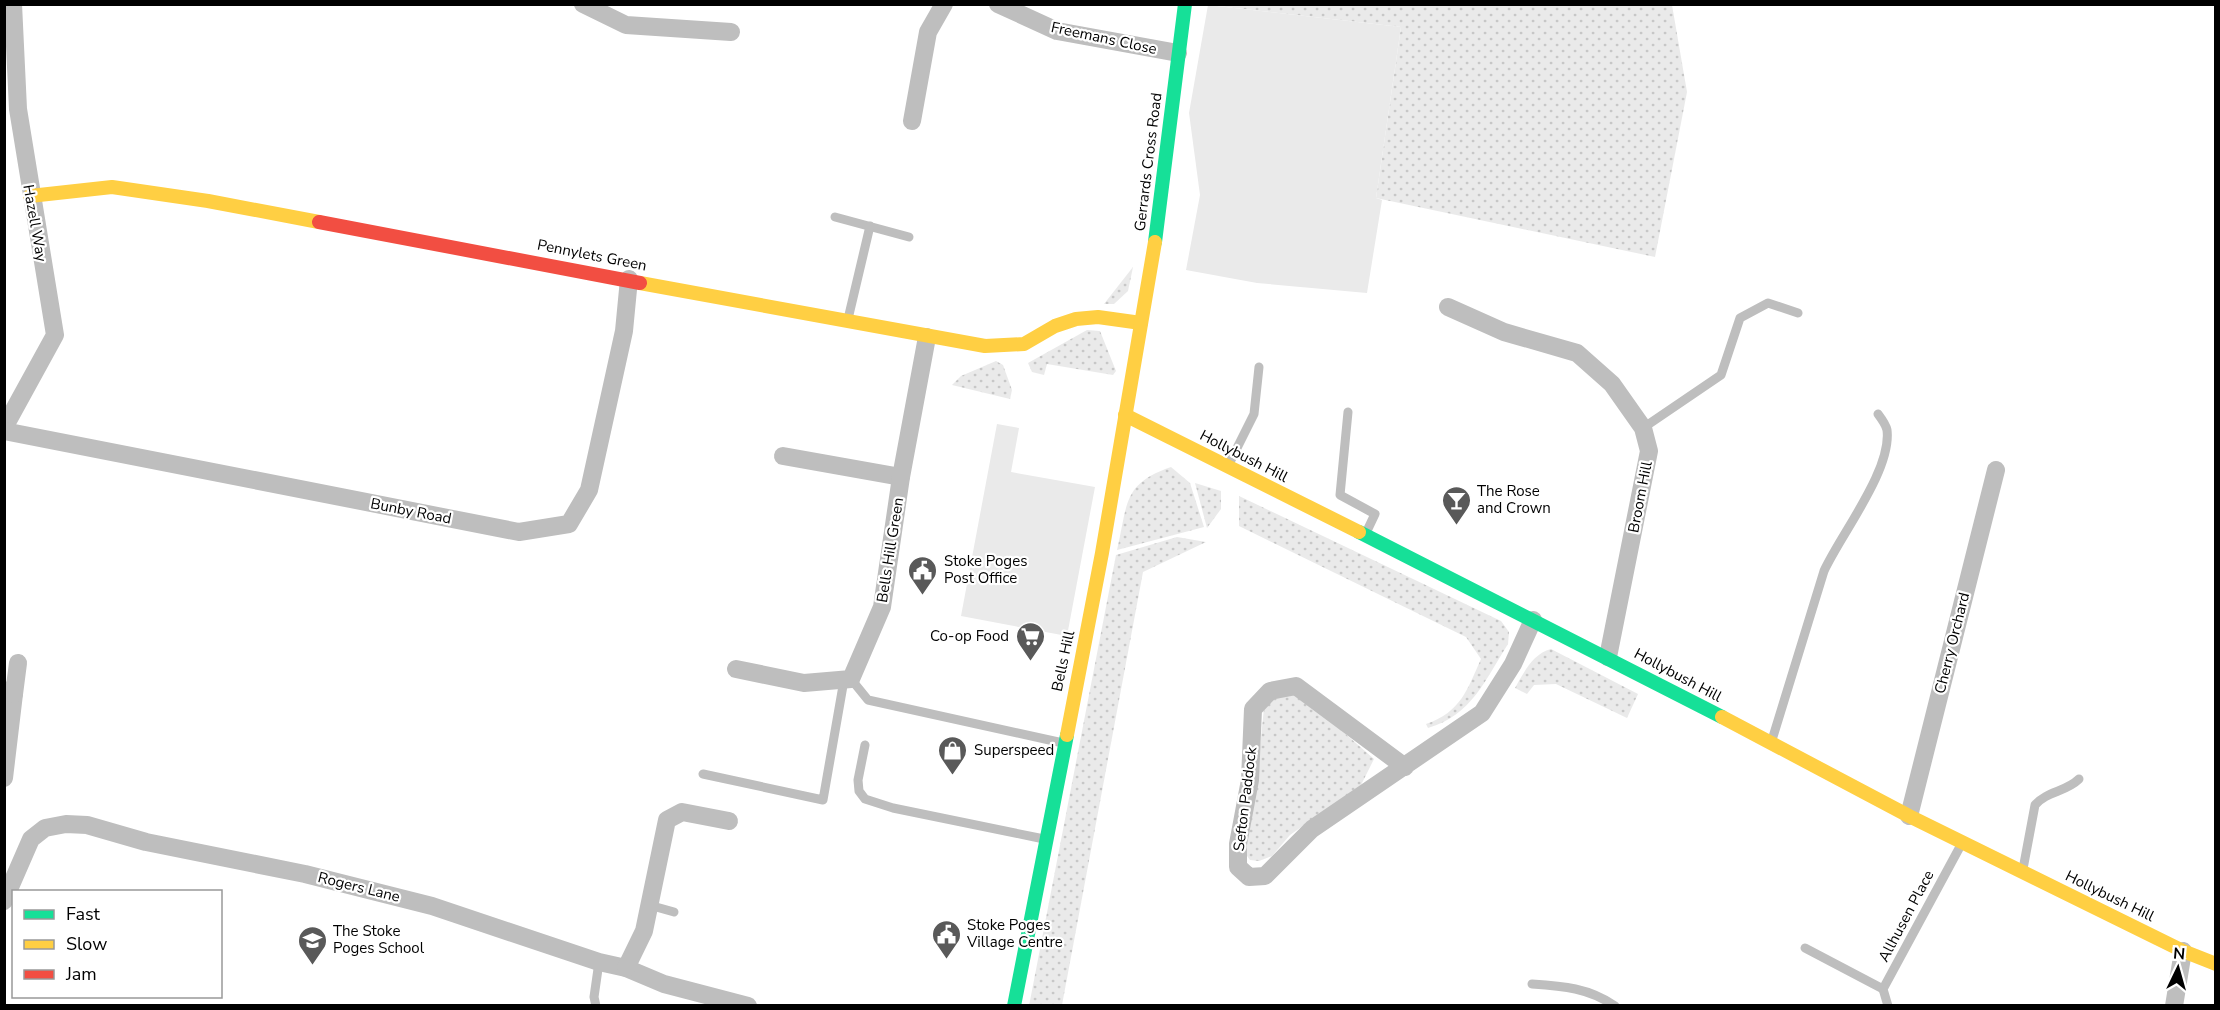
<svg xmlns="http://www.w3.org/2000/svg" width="2220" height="1010" font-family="'Nunito Sans',sans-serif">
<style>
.grass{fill:url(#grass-dots)}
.green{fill:#eaeaea}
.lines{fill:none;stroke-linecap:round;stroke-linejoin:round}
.lane{stroke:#bebebe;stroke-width:9}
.street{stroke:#bebebe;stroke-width:18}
.fast{stroke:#16e098;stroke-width:14}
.slow{stroke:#ffcf43;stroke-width:14}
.jam{stroke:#f24e42;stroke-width:14}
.labels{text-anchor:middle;stroke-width:4.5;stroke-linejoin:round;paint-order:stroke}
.street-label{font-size:15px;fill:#000;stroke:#fff}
.poi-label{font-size:15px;fill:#000;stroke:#fff;text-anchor:start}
</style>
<defs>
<pattern id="grass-dots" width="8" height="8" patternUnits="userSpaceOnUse" patternTransform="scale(1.5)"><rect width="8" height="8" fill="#eaeaea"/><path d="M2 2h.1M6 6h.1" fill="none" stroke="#c7c7c7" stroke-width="1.8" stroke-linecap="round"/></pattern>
</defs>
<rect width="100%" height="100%" fill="#fff"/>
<g class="grass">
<polygon points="1209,5 1672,5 1687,92 1655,257 1376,198 1401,27"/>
<polygon points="1133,267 1128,291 1114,304 1104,304"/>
<polygon points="1087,330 1100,331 1116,371 1113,375 1047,364 1044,375 1032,372 1028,363"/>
<polygon points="996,361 1003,365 1012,390 1010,399 952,385 961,376"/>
<path d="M1171,467L1190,483L1204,527L1117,550C1128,504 1122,484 1171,467Z"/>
<polygon points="1195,483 1221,491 1221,509 1207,528"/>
<path d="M1239,496L1501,621L1509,632L1508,644C1485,680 1472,715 1428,728L1426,724C1461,712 1467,690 1481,659L1466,637L1239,526Z"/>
<polygon points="1177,537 1206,542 1143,572 1062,1005 1029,1006 1116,555"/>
<path d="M1551,649L1638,694L1627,718L1556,684L1534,685L1527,694L1515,688C1524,673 1532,654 1551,649Z"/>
<polygon points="1299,693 1374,759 1361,785 1290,835 1272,856 1259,861 1250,860 1242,849 1260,748 1264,708 1270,695"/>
</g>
<g class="green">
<polygon points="1208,5 1401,27 1376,198 1382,200 1367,293 1257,283 1186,270 1200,195 1189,113"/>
<polygon points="997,424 1019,428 1011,472 1095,487 1067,636 961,616"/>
</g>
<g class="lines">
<g class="lane">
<polyline points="835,217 909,237"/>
<polyline points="848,319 870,226"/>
<polyline points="1348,412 1340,495 1375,514 1366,533"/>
<polyline points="1643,428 1721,375 1740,318 1768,303 1798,313"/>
<polyline points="1229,464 1254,414 1259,367"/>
<polyline points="851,679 868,700 1063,743"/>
<path d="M1772,740L1824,571C1841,534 1892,470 1887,430C1886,425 1881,418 1878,414"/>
<polyline points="865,745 858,780 859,791 865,799 893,808 1044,839"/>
<polyline points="703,774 823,800 844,680"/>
<path d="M2023,869L2035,805C2047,791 2066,792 2079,779"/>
<polyline points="649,905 674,912"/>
<polyline points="1805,948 1883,989"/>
<path d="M1532,984C1563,986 1589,988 1615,1006"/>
<polyline points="596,1006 594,997 599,962"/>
<polyline points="1888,1006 1883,989 1962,843"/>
</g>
<g class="street">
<polyline points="583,4 626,25 731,32"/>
<polyline points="998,4 1057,31 1178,53"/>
<polyline points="912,121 928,32 944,4"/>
<polyline points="1448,307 1504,332 1577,353 1612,384 1643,428 1649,451 1608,657"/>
<polyline points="4,428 55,335 18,109 13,4"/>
<polyline points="4,431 519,532 569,524 589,490 624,331 629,279"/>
<polyline points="783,456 901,477"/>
<polyline points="736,669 804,683 851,679 882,607 901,477 927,337"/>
<polyline points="4,690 14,694 4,778"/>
<polyline points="14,694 18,663"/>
<polyline points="1405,767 1296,686 1270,691 1253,709 1250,780 1238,844 1238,867 1249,877 1265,876 1312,829 1482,713 1513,664 1533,620"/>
<polyline points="1909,816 1996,470"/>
<polyline points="4,901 31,839 45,828 66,824 87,825 146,842 305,874 432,906 599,962 626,968 664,984 748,1006"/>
<polyline points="626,968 644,931 667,820 682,812 729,821"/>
<polyline points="2174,1006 2183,951"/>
</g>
<g class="fast">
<polyline points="1155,242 1185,4"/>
<polyline points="1359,532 1722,717"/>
<polyline points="1014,1006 1067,735"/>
</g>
<g class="slow">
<polyline points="30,196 112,187 208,201 319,222"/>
<polyline points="640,283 985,346 1024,344 1055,326 1076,319 1098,317 1141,323"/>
<polyline points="1125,415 1359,532"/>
<polyline points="1722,717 1909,816 2183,951 2216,964"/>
<polyline points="1067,735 1102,553 1155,242"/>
</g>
<polyline class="jam" points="319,222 640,283"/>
</g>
<defs>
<symbol id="bar-pin" viewBox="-11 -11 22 30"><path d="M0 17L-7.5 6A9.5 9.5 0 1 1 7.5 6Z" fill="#595959" stroke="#fff"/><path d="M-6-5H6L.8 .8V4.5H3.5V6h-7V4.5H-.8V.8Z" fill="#fff"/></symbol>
<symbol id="civic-pin" viewBox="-11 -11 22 30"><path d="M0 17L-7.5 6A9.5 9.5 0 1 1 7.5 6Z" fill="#595959" stroke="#fff"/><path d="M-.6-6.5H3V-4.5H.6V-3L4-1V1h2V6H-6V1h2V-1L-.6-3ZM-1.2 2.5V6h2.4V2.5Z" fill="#fff"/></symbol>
<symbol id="supermarket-pin" viewBox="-11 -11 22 30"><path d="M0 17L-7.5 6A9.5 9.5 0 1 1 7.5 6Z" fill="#595959" stroke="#fff"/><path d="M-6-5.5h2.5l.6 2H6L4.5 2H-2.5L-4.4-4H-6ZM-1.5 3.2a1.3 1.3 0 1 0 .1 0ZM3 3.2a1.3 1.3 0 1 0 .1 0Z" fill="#fff"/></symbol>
<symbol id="shop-pin" viewBox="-11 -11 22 30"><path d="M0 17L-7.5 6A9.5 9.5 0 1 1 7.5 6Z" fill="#595959" stroke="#fff"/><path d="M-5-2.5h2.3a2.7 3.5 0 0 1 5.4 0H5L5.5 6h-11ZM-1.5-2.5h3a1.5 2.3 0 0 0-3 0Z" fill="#fff"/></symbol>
<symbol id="school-pin" viewBox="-11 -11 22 30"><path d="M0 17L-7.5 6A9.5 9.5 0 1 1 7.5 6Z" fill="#595959" stroke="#fff"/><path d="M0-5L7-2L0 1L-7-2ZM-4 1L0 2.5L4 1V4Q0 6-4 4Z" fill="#fff"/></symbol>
</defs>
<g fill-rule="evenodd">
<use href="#bar-pin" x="1440" y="484" width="33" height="45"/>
<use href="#civic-pin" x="906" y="554" width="33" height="45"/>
<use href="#supermarket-pin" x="1014" y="620" width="33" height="45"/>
<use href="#shop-pin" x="936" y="734" width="33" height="45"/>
<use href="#civic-pin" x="930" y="918" width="33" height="45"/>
<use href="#school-pin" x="296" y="924" width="33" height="45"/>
</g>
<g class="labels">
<g class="street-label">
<text transform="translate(1104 38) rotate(12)" y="5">Freemans Close</text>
<text transform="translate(1148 162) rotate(-83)" y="5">Gerrards Cross Road</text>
<text transform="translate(35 223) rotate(80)" y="5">Hazell Way</text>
<text transform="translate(592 255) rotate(11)" y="5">Pennylets Green</text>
<text transform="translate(1244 456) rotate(27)" y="5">Hollybush Hill</text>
<text transform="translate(1640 497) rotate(-79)" y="5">Broom Hill</text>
<text transform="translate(411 511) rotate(11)" y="5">Bunby Road</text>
<text transform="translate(890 550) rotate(-81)" y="5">Bells Hill Green</text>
<text transform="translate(1952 643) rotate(-76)" y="5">Cherry Orchard</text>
<text transform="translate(1063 661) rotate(-78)" y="5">Bells Hill</text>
<text transform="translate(1678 675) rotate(28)" y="5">Hollybush Hill</text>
<text transform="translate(1245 799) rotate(-83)" y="5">Sefton Paddock</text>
<text transform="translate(359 887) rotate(14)" y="5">Rogers Lane</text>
<text transform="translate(2110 896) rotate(26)" y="5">Hollybush Hill</text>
<text transform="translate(1906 916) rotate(-62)" y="5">Allhusen Place</text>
</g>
<g class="poi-label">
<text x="1477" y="496">The Rose<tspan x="1477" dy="17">and Crown</tspan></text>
<text x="944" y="566">Stoke Poges<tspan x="944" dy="17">Post Office</tspan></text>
<text x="1009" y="641" text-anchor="end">Co-op Food</text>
<text x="974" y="755">Superspeed</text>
<text x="967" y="930">Stoke Poges<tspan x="967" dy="17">Village Centre</tspan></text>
<text x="333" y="936">The Stoke<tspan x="333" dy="17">Poges School</tspan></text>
</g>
</g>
<rect width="2220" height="1010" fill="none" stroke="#000000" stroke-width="12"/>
<rect x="12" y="890" width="210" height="108" fill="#ffffff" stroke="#999999" stroke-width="1.5"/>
<rect x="24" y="910" width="30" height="9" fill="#16e098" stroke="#999999" stroke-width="1.5"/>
<text x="66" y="920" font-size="18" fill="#000000">Fast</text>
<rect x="24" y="940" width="30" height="9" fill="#ffcf43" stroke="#999999" stroke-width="1.5"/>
<text x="66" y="950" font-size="18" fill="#000000">Slow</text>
<rect x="24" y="970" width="30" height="9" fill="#f24e42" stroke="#999999" stroke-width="1.5"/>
<text x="66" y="980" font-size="18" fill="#000000">Jam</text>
<g transform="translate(2178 968) rotate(5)" stroke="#ffffff" stroke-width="4.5" paint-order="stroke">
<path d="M0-4.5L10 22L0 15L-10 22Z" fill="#000000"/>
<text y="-9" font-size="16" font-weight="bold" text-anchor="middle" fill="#000000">N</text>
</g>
</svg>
